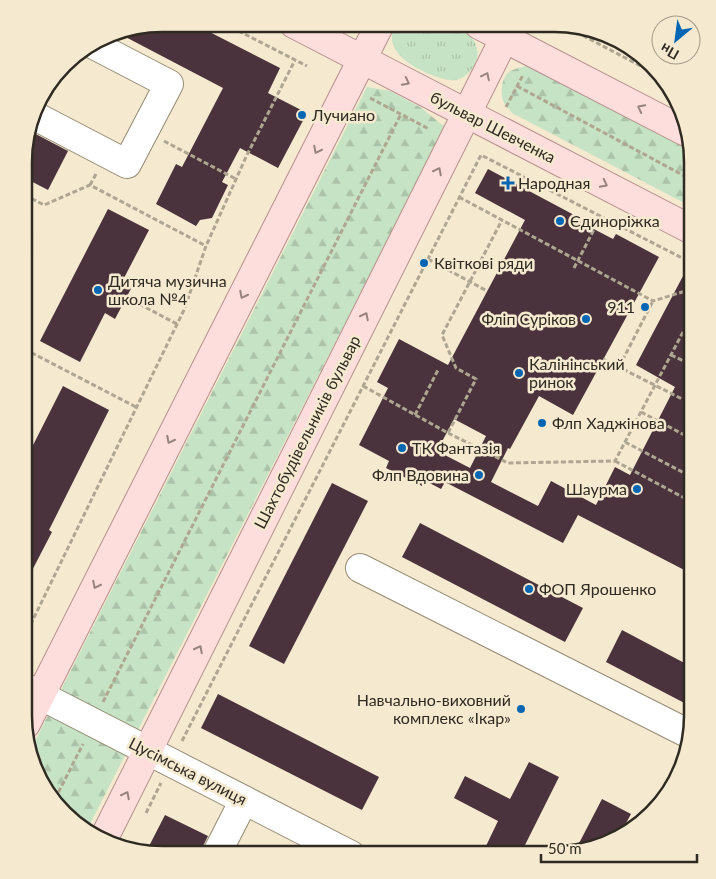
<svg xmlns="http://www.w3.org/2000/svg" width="716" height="879" font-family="Lato,sans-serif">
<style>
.grass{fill:url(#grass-tufts)}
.forest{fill:url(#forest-firs)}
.building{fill:#4a333c;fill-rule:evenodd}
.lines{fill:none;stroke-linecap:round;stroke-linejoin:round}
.minor-casing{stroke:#968b74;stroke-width:30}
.major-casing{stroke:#b6908d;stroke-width:30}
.path{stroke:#afa692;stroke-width:3;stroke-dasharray:5 2.5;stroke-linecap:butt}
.minor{stroke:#fff;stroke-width:28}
.major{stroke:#fedddd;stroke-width:28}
.oneway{stroke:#978480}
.poi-dot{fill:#0366b2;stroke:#f5e9d0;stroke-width:2}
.labels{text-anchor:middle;stroke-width:5;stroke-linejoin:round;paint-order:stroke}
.poi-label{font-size:16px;fill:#302b22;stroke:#f5e9d0;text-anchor:start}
.street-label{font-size:16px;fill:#302b22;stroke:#f5e9d0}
.rim{fill:none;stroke:#302b22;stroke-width:2.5}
</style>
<defs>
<pattern id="grass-tufts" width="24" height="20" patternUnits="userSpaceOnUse" patternTransform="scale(1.25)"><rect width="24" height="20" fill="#c7e3c5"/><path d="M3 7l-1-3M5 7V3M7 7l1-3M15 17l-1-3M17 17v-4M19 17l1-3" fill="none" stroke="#abc3a9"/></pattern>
<pattern id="forest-firs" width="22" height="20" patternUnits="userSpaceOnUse" patternTransform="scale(1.25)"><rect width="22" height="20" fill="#c7e3c5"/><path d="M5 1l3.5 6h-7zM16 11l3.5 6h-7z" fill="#abc3a9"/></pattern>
</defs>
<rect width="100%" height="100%" fill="#f5e9d0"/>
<path class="grass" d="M394,24C410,24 425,25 440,25C445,25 451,24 455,25C475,33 485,53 471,70C467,75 462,79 455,80C443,82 416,69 406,61C393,50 389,41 394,24Z"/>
<g class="forest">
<path d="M536,64L686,139L692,162V207L512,113C510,110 506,106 504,103C500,95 501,78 509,72C517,67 528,66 536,64Z"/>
<polygon points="367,87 390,91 420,107 445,127 86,832 42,786 32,747"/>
</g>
<g class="building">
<polygon points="163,24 194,24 280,68 268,93 307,113 278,168 240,148 222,182 228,185 212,218 200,220 196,226 156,204 176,164 182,167 223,88 116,32"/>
<polygon points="30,131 68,151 48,190 25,178 25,144"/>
<path d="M488,169L576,216L575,218L584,224L613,239L616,234L659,257L573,415L539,396L510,449L508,448L491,482L538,506L551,481L596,505L615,467L630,475L675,387L636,365L692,259V574L578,515L563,543L445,482L441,489L424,480L422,486L386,468L389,461L359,445L388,388L377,382L399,339L448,365L525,220L475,193ZM454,419L486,436L470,468L437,451Z"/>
<polygon points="108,209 149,230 124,278 134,283 115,319 105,313 80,362 40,341"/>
<polygon points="63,386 109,410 49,530 52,532 24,586 24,463"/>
<polygon points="332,483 368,501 284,664 249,646"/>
<polygon points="420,523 583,608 565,642 402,557"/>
<polygon points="622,630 692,667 692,707 606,662"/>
<polygon points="218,694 379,777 362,810 201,728"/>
<polygon points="529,762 559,777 520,855 504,855 486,846 498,821 454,798 465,776 510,799"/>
<polygon points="602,799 631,814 618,838 575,851"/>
<polygon points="165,815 208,836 202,848 200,855 153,855 146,852"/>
</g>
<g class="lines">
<defs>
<g id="minor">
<polyline points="35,116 127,164 169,84 94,45"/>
<polyline points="360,568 689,734"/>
<polyline points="24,687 351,855"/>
<polyline points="216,855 244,800"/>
</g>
<g id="major">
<polyline points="294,24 692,230"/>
<polyline points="479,25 684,131"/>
<polyline points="26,724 380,24"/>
<polyline points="104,838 467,113 511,25"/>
</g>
</defs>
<use href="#minor" class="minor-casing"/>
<use href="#major" class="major-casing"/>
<g class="path">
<polyline points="225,24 307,66"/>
<polyline points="563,25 654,73"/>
<polyline points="517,86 692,180"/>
<polyline points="370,98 429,129"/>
<polyline points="506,107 523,75"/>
<polyline points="164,141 236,179"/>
<polyline points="90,185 96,174"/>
<polyline points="25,195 44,205 90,185 206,246"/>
<polyline points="459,197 653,301 692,289"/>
<polyline points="428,259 487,291"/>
<polyline points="574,268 601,216"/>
<polyline points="126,297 177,324"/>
<polyline points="671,355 692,365"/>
<polyline points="603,359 692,404"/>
<polyline points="25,367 32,353 136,407"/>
<polyline points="619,367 653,301"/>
<polyline points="363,386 448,433 476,379 456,368 442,335 502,220"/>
<polyline points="641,412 692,439"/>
<polyline points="415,415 438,370"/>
<polyline points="448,433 508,463 615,461 692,315"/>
<polyline points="625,442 692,477"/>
<polyline points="615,461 692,502"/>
<polyline points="24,638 184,310 206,246 246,157 295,60"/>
<polyline points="103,702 401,114"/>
<polyline points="182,741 481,155 692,263"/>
<polyline points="55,799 83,744"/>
<polyline points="146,813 161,783"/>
</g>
<use href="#minor" class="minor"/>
<use href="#major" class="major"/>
</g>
<defs><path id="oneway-chevron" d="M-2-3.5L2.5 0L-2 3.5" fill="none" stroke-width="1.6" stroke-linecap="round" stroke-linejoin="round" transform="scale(1.25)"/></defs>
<g class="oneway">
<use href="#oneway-chevron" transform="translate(486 76) rotate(-64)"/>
<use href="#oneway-chevron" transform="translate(406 82) rotate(27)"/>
<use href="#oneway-chevron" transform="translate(641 108) rotate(-153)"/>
<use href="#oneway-chevron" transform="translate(317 150) rotate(117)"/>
<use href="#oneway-chevron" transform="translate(438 171) rotate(-63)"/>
<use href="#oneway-chevron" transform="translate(604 184) rotate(27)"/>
<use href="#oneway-chevron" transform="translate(243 295) rotate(117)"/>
<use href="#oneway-chevron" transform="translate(365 316) rotate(-63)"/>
<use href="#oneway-chevron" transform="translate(170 440) rotate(117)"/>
<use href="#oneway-chevron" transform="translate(96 585) rotate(117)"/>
<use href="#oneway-chevron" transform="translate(199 649) rotate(-63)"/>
<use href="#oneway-chevron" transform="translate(126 795) rotate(-63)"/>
</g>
<g class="poi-dot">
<circle cx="302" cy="115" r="5"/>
<path d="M505.5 175.5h5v5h5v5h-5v5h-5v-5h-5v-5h5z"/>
<circle cx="560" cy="221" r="5"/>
<circle cx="424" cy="263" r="5"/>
<circle cx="98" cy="290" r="5"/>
<circle cx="645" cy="307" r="5"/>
<circle cx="586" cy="319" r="5"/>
<circle cx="519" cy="373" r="5"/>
<circle cx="542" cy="423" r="5"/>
<circle cx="402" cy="448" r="5"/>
<circle cx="479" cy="475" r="5"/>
<circle cx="637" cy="489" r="5"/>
<circle cx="529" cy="589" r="5"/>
<circle cx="521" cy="709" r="5"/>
</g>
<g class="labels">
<g class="poi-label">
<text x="312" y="121">Лучиано</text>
<text x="518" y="189">Народная</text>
<text x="570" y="227">Єдиноріжка</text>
<text x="434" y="269">Квіткові ряди</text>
<text x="108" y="287">Дитяча музична<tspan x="108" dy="18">школа №4</tspan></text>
<text x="635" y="313" text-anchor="end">911</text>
<text x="576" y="325" text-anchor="end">Фліп Суріков</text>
<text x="529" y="370">Калінінський<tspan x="529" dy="18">ринок</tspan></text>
<text x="552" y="429">Флп Хаджінова</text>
<text x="412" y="454">ТК Фантазія</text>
<text x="469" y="481" text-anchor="end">Флп Вдовина</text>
<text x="627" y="495" text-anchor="end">Шаурма</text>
<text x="539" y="595">ФОП Ярошенко</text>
<text x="511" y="706" text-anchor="end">Навчально-виховний<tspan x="511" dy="18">комплекс «Ікар»</tspan></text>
</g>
<g class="street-label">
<text transform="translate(493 127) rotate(27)" y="6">бульвар Шевченка</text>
<text transform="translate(307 432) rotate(-63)" y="6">Шахтобудівельників бульвар</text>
<text transform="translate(188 771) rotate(27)" y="6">Цусімська вулиця</text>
</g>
</g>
<path d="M0 0H716V879H0ZM162 32H554A130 130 0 0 1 684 162V716A130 130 0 0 1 554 846H162A130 130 0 0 1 32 716V162A130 130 0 0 1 162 32Z" fill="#f5e9d0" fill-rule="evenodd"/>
<path class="rim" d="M162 32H554A130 130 0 0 1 684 162V716A130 130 0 0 1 554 846H162A130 130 0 0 1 32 716V162A130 130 0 0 1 162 32Z"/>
<g transform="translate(676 40) rotate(209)"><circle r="24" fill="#f5e9d0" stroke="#a69d8a"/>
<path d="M0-4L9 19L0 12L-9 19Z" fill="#0366b2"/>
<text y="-8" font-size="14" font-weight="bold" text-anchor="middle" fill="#302b22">Пн</text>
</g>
<path d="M541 854v8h156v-8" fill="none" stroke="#302b22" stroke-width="2.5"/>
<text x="548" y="854" font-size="15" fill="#302b22" stroke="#f5e9d0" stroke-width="4" paint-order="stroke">50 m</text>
</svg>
